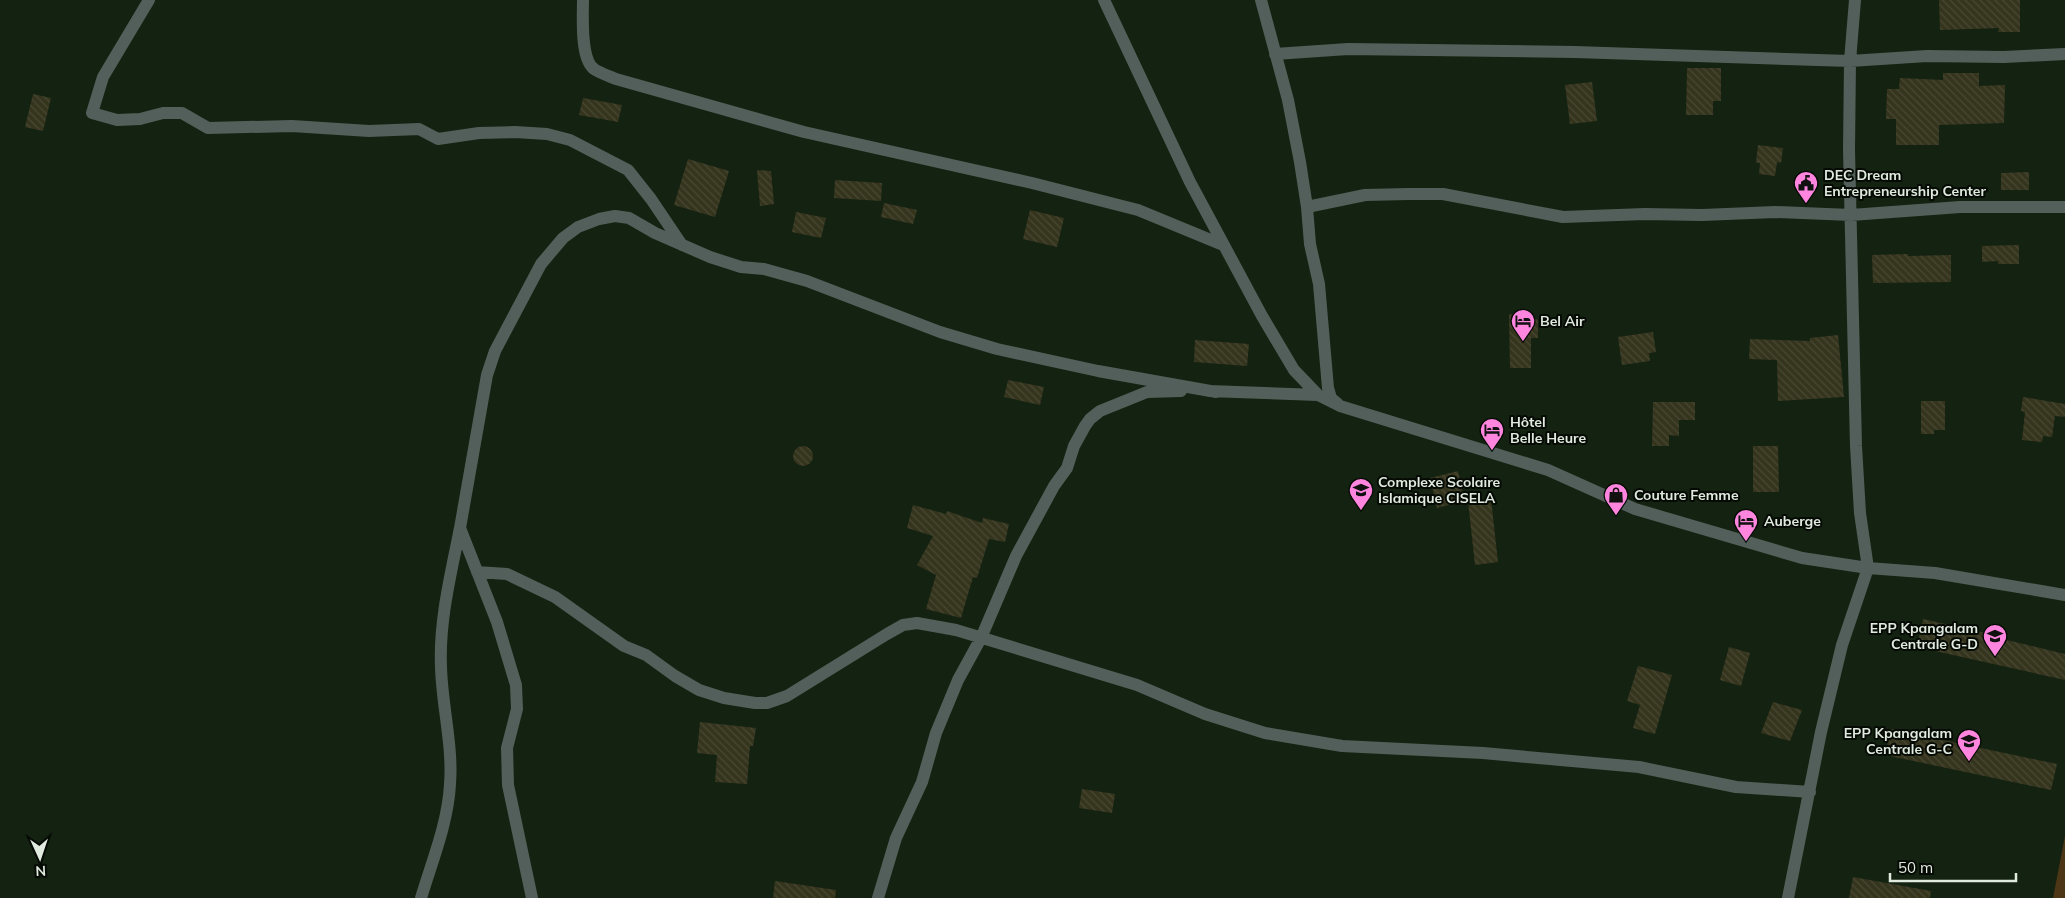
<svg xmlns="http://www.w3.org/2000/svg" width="2065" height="898" viewBox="0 0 2065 898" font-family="Mulish,sans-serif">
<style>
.park{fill:#4c3616}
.building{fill:url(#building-back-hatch)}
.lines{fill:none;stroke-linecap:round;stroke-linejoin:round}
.minor{stroke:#535f5a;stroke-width:12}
.labels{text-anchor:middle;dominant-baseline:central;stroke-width:4;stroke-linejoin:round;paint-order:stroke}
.poi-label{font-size:14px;font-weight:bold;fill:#e0eade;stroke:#050a04;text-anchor:start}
</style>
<defs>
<pattern id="building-back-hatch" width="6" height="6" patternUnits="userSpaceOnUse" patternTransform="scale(1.25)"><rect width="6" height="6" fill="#35341d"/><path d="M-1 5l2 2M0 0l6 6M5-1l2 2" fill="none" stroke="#484833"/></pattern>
</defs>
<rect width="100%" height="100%" fill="#142211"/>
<path class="park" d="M2065,836V898H2053Z"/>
<path class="building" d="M1939,0H2020V32H1998L1999,28L1940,30Z
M1687,68H1721V101H1713V115H1686Z
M1943,73H1979V86L2005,85L2004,123L1939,125V145H1896V119H1886L1887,89H1899L1900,78L1943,80Z
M1592,82L1597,121L1570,124L1565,85Z
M33,94L51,98L43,131L25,127Z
M583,98L622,105L618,122L579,115Z
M1758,145L1783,148L1781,163L1777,162L1775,176L1759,174L1760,163H1756Z
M688,159L729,171L715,217L674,205Z
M757,170L771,171L774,204L760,206Z
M2029,172V190H2001V173Z
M835,180L882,183L881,201L834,198Z
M884,203L917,210L913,224L881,217Z
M1030,210L1064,218L1057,247L1023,239Z
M796,212L826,218L821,238L792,232Z
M2019,245V264H1998V261L1982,262V246Z
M1908,254V256L1951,255V282L1873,283L1872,255Z
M1509,314H1525L1538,320V338H1531V368H1510Z
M1653,332L1656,352L1649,353L1650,361L1622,365L1618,337Z
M1838,335L1844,397L1778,401L1777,360L1749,359L1750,339L1810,341V338Z
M1195,340L1249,344L1247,366L1194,362Z
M1008,380L1044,387L1040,405L1004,397Z
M2023,397L2065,404V417L2055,416L2052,437L2043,436L2042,442L2022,440L2025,412L2021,411Z
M1921,401H1945V430H1934V434H1921Z
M1653,402H1695V420H1679V436L1669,435V446H1652Z
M793 456a10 10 0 1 1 20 0a10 10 0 1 1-20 0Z
M1753,446H1778L1779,492H1753Z
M1458,471L1465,501L1437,508L1430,478Z
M1491,499L1498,562L1475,565L1468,501Z
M913,505L946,514L947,511L982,523L983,518L1009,524L1005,542L989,539L977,578L973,577L961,618L926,609L936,575L917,565L933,536L907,528Z
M1923,619L1990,634V636L2065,654V680L1917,647Z
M1729,647L1750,653L1741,686L1720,680Z
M1638,666L1672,675L1655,734L1633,728L1640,705L1627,701Z
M1773,702L1802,710L1790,741L1761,733Z
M700,722L756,728L753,746H750L747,784L715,782L717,755L697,753Z
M1891,729L2057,764L2051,790L1885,755Z
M1082,789L1115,794L1112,813L1079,808Z
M1853,877L1931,891L1930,898H1849Z
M775,881L836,890L835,898H773Z"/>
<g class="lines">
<path class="minor" d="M149,0L103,77L92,113L117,120L140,119L163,113H182L208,128L292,126L369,131L419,129L438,139L479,133L515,132L547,134L570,140L628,170L651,199L682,245
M583,0C583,16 580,59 594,69C600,73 609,76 616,79L804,132L1032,183L1138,210L1223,245
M1104,0L1190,182L1262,316L1294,370L1318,395L1340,406L1548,470L1635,509L1802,558L1868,568L1935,573L2065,595
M1261,0L1288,100L1300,162L1307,207L1310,244L1319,284L1328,388L1331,398L1338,404
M1275,54L1348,49L1575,52L1850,61L1927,56L2004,57L2065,54
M1307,207L1365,195L1408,194H1443L1563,217L1645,214L1702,215L1775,212L1851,215L1960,207H2065
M1209,391L1318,395
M477,572L507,574L555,597L624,646L646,655L675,676L699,690L724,698L755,703H767L787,696L887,634L903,625L917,623L956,630L1137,685L1205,714L1265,733L1342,746L1483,753L1639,767L1736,787L1810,792
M421,898C432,861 448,823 450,784C453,745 442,706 441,667C439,620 451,574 460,528
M532,898L508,785L507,748L517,709L516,685L497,622L460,528L487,375L495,351L541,264L563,238L578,227L599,219L615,216L629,218L655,233L710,257L741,267L764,269L807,281L940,332L997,349L1098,371L1216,392
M878,898L896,838L922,782L936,733L958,680L981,638L1016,556L1054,486L1067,468L1074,446L1085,426L1090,419L1100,411L1147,392L1181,391
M1788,898L1821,732L1842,645L1868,568L1860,513L1856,446L1849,150L1850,61L1855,0"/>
</g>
<defs>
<g id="civic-pin" transform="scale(1.25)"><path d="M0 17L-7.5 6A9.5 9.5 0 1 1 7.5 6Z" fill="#ff85de" stroke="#050a04"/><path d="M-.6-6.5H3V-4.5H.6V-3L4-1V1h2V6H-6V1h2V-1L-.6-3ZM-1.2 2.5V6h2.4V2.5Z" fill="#111"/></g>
<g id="hotel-pin" transform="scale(1.25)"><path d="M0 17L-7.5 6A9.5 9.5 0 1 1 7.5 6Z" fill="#ff85de" stroke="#050a04"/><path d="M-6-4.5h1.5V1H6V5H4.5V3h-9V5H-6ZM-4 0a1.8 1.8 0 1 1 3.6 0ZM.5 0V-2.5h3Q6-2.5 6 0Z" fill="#111"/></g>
<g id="school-pin" transform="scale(1.25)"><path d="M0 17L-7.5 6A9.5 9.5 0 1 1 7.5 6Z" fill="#ff85de" stroke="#050a04"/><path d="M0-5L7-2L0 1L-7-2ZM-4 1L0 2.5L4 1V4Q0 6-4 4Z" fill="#111"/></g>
<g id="shop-pin" transform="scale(1.25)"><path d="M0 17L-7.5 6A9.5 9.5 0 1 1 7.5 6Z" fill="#ff85de" stroke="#050a04"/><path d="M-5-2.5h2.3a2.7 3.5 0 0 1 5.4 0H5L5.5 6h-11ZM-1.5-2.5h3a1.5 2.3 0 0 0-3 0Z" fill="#111"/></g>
</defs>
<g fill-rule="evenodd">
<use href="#civic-pin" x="1806" y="183"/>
<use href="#hotel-pin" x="1523" y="321"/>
<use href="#hotel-pin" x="1492" y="430"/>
<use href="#school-pin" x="1361" y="490"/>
<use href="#shop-pin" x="1616" y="495"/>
<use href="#hotel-pin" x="1746" y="521"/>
<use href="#school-pin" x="1995" y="636"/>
<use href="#school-pin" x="1969" y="741"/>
</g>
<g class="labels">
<g class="poi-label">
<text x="1824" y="175">DEC Dream<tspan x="1824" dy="16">Entrepreneurship Center</tspan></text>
<text x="1540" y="321">Bel Air</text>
<text x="1510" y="422">Hôtel<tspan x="1510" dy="16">Belle Heure</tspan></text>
<text x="1378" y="482">Complexe Scolaire<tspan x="1378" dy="16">Islamique CISELA</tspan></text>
<text x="1634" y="495">Couture Femme</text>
<text x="1764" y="521">Auberge</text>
<text x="1978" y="628" text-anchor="end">EPP Kpangalam<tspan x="1978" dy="16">Centrale G-D</tspan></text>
<text x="1952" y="733" text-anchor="end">EPP Kpangalam<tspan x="1952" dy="16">Centrale G-C</tspan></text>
</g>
</g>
<g transform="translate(40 858) rotate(177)" stroke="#050a04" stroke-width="4" paint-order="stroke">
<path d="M0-4L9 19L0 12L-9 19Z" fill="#e0eade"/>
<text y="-8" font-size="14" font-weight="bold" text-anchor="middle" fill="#e0eade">N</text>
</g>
<path d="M1890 873v8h126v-8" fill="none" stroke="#e0eade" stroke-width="2.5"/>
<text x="1898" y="873" font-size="15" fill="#e0eade" stroke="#050a04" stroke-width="4" paint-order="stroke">50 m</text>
</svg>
